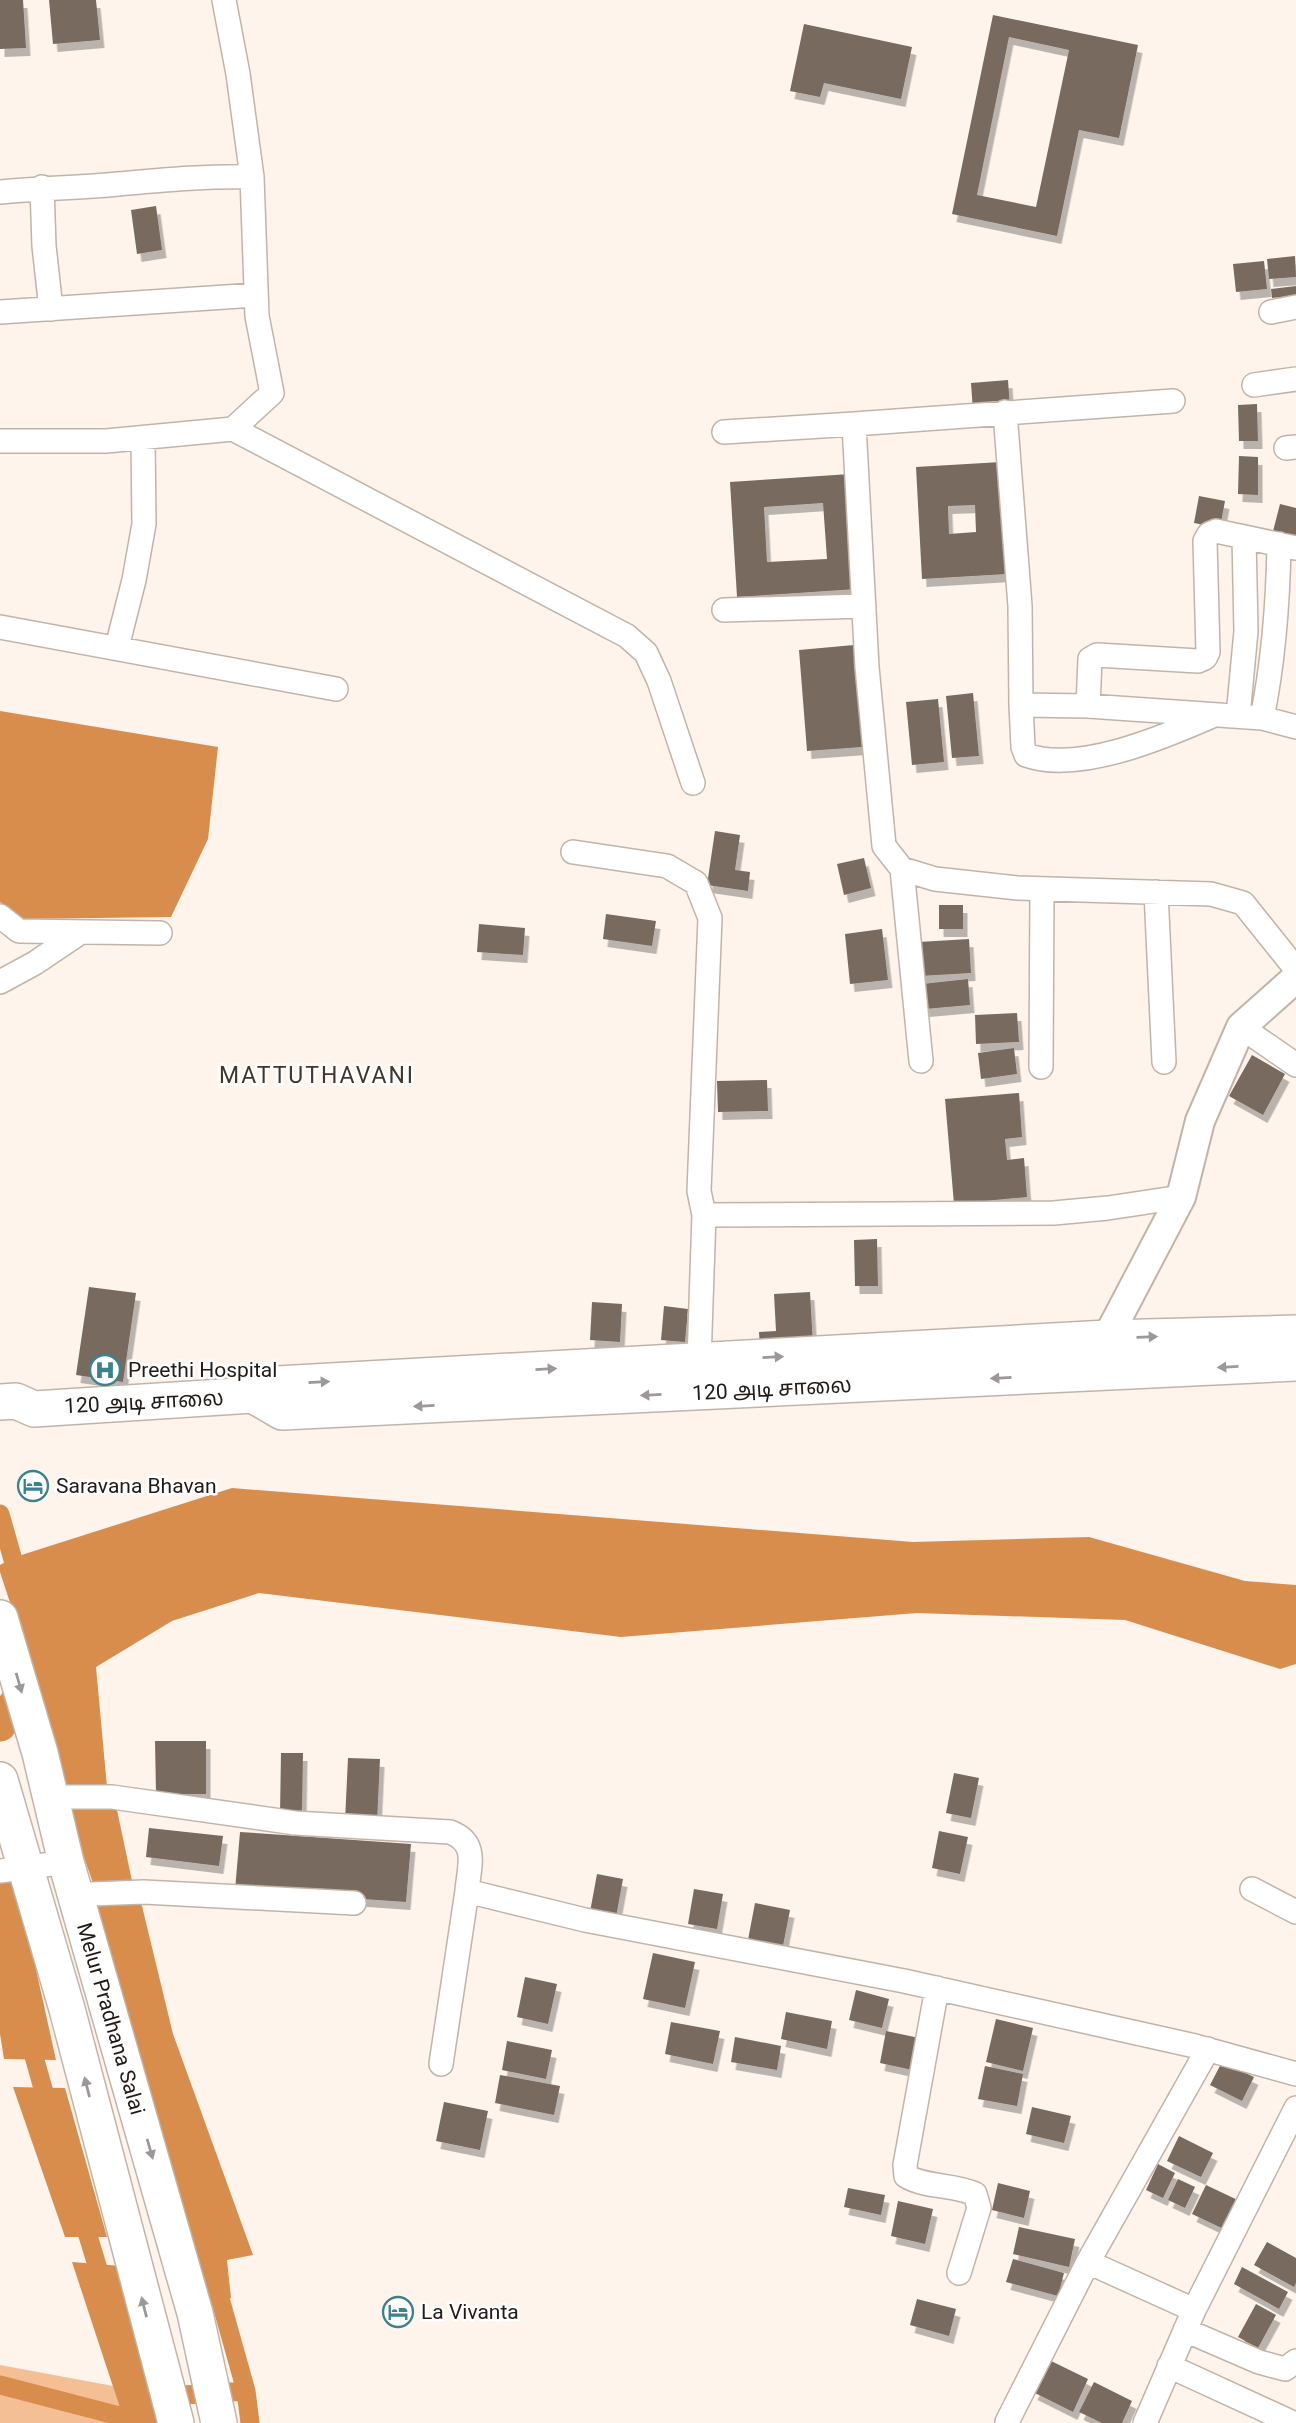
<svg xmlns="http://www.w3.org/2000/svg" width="1296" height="2423" viewBox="0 0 1296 2423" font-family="Roboto,'Noto Sans Tamil',sans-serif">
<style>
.green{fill:#f4bf95}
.water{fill:#d98d4c}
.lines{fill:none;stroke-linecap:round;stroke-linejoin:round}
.canal{stroke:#d98d4c;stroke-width:19}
.river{stroke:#d98d4c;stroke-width:33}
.building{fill:#786a5f;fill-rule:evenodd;filter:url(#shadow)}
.minor-casing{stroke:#c3b3a7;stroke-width:26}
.tertiary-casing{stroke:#c3b3a7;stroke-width:32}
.primary-casing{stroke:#c3b3a7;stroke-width:38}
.minor{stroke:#fff;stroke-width:23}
.tertiary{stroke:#fff;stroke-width:28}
.primary{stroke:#fff;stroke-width:35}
.oneway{fill:#9b9897}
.labels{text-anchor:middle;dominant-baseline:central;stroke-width:5;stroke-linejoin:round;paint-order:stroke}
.poi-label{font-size:21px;fill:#211b17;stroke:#fff;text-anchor:start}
.street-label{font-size:21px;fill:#211b17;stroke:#fff}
.neighbourhood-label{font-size:23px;letter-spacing:2px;fill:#42362c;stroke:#fff}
</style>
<defs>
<filter id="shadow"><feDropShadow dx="4.5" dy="8" stdDeviation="0" flood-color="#0004"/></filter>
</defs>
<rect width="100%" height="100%" fill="#fef4ec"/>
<path class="green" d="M0,2365L113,2386L125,2423H0Z"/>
<path class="water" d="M0,711L218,747L208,839L171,917L21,919L0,902Z
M232,1488L913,1542L1089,1537L1245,1581L1296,1585V1664L1280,1669L1125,1620L917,1613L621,1637L259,1593L172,1621L96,1667L107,1787L64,1790L34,1676L0,1572V1565L12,1558Z
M67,1809L117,1810L132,1881L93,1883Z
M16,1879L56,2060L4,2059L0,2034V1883Z
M141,1902L173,2034L253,2255L227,2260L231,2298L208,2301L95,1904Z
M13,2087L65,2088L107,2237H65Z
M72,2262L121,2266L164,2423H125Z"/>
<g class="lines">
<path class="canal" d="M0,1514L19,1581
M28,2035L49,2110
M81,2213L104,2288
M214,2277L246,2391
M0,2385L123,2417L137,2398L246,2391L250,2423"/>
<path class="river" d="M0,1725L35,1675"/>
</g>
<path class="building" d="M0,0H23L26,48L0,49Z
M49,0H96L100,40L53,44Z
M993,15L1138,45L1119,138L1079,130L1057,236L952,214ZM1009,37L1069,50L1036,207L977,195Z
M804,24L912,47L901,99L824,83L820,97L790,91Z
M156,206L162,250L137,254L131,210Z
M1295,256L1296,277L1269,279L1267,259Z
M1264,261L1267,289L1236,292L1233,264Z
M1296,286V295L1272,298L1271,289Z
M1008,380L1010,408L973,411L971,383Z
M1257,404L1258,441H1239L1238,405Z
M1239,456L1258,457V495L1238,494Z
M1001,462L1007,574L922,579L916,467ZM975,505L976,532L949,534L948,506Z
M850,474L857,589L737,597L730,482ZM823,503L827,559L767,562L764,507Z
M1199,496L1225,501L1220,528L1194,523Z
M1280,504L1296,508V545L1271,539Z
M854,645L862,747L807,751L799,650Z
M973,693L979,756L952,758L946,696Z
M938,699L944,762L912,765L906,702Z
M715,831L740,835L735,870L750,872L748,891L707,885Z
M864,858L871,888L844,895L837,864Z
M939,905H963V929H939Z
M606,914L656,921L652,946L603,939Z
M479,924L525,928L523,955L477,952Z
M882,929L888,980L850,984L845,934Z
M969,939L971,973L920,976L919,942Z
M968,979L970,1005L925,1009L922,984Z
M1017,1013L1019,1042L976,1044L975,1015Z
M1014,1048L1017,1074L981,1079L978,1053Z
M1252,1055L1285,1074L1263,1115L1229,1096Z
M767,1080L768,1111L718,1112L717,1081Z
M1019,1093L1022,1137L1005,1139L1007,1160L1024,1158L1027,1197L954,1204L945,1099Z
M877,1239L878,1286H855L854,1240Z
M89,1287L136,1293L123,1382L76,1375Z
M810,1292L813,1345L760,1348L759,1332L776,1331L774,1294Z
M592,1302L622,1304L620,1342L590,1340Z
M664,1306L688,1309L685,1342L661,1340Z
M155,1741H206V1794H156Z
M281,1753H303L302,1814H280Z
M348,1758L380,1759L377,1822L345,1821Z
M954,1773L979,1778L971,1818L946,1813Z
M149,1828L223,1836L219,1866L146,1857Z
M939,1831L968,1837L960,1874L932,1868Z
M240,1832L411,1844L406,1902L235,1890Z
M597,1874L623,1879L616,1917L590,1912Z
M694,1889L723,1894L717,1929L688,1924Z
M755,1903L790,1910L782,1951L747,1945Z
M653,1953L695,1962L685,2008L643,1999Z
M525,1977L557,1984L548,2024L517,2017Z
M856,1990L889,1999L882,2028L849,2020Z
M786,2012L832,2021L827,2049L781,2039Z
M996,2019L1033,2028L1023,2071L986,2062Z
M671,2022L720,2031L713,2064L665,2054Z
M886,2031L924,2039L917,2071L880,2063Z
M735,2037L781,2046L777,2070L731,2062Z
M507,2041L552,2050L546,2079L502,2070Z
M1222,2062L1254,2077L1242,2101L1210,2085Z
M985,2066L1023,2074L1017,2106L978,2099Z
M500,2075L560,2086L554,2115L495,2103Z
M444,2102L488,2111L480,2150L436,2141Z
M1032,2107L1071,2116L1064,2143L1026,2134Z
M1179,2136L1213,2153L1201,2177L1167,2161Z
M1158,2164L1175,2173L1163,2198L1146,2190Z
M1178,2179L1195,2187L1185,2208L1168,2200Z
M998,2183L1030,2191L1024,2218L992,2210Z
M1206,2185L1244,2203L1230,2232L1192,2214Z
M848,2188L885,2195L881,2215L844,2207Z
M898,2201L933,2209L925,2244L891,2236Z
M1019,2227L1075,2239L1069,2267L1013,2254Z
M1267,2242L1296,2258V2283L1294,2287L1254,2265Z
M1013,2259L1064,2273L1058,2296L1006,2282Z
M1242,2267L1288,2292L1279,2309L1234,2284Z
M917,2299L956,2309L949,2336L910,2325Z
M1256,2304L1276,2315L1258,2348L1238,2337Z
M1049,2360L1088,2379L1073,2412L1033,2392Z
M1094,2382L1132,2401L1122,2423H1102L1079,2412Z"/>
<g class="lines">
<g class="minor-casing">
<path id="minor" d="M42,187L44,246L51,309
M0,192C39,188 79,188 118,184C164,180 205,176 252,177
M0,312L256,295
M1271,312L1296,307
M1254,385L1296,379
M1005,412L1020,606L1021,705L1088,706L1262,718L1296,727
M854,424L1173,401
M233,429L627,636L646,653L659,681L693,783
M724,432L854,424L867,667L884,846L902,869L935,879L1018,888L1211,894L1243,903L1296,969
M0,441H106L233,429L272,393L257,316L252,177L238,74L224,0
M1286,448L1296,447
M724,610L864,606
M0,627L336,689
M117,647L134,580L144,524L143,438
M1021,705L1023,747L1026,755C1078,774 1164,737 1212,716
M1088,706L1090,659L1097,655L1198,661L1205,658L1208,652L1205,541L1209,534L1216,531L1296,548
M1238,716L1246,631L1244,537
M1262,718C1274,659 1278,604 1279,544
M573,852L667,866L696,883L710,918L699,1191L704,1215L1054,1213L1108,1208L1181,1197
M902,869L921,1061
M1156,892L1164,1062
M0,916L19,931L160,933
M0,982L35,963L81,932
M1241,1027L1296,1065
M1041,1067L1042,889
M699,1361L704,1215
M51,1797H112L295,1823L450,1832C479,1843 469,1866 467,1891L585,1920L904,1981L1195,2046L1296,2074
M0,1871L66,1862
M1252,1889L1296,1912
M76,1898L91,1894L144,1892L354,1903
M937,1988L905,2165L906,2176C926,2188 954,2184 975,2194L979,2208L959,2273
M441,2064L467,1891
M1088,2262L1194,2310
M1185,2330L1259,2362L1285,2369L1296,2361
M1169,2366L1293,2423
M1007,2422L1088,2262L1208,2049
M1145,2423L1194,2310L1296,2108"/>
</g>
<g class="tertiary-casing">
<path id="tertiary" d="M1102,1355L1107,1338L1181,1197L1200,1121L1241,1027L1296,978"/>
</g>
<g class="primary-casing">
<g id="primary">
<path d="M253,1395L282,1412L1296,1363"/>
<path d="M0,1402L16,1401L34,1409L253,1395L277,1384L1107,1338L1296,1333"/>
<path id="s1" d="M0,1618L40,1753L66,1862L195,2313L219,2423"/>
<path d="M0,1780L67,2009L176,2423"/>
</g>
</g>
<use href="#minor" class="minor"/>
<use href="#tertiary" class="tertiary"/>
<use href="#primary" class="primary"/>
</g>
<defs><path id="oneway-solid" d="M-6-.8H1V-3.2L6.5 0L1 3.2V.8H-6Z" transform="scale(1.75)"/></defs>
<g class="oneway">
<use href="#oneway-solid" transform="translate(1147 1337) rotate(-2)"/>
<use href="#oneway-solid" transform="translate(773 1357) rotate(-3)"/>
<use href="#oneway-solid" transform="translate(1228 1367) rotate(177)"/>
<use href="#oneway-solid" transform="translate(546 1369) rotate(-3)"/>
<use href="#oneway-solid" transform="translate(1001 1378) rotate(177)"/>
<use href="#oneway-solid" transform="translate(319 1382) rotate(-3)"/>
<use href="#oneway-solid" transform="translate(651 1395) rotate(177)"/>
<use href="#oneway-solid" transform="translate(424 1406) rotate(177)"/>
<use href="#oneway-solid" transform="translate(19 1683) rotate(74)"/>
<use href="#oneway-solid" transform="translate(87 2087) rotate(-104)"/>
<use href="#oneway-solid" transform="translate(150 2149) rotate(74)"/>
<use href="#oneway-solid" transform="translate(144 2307) rotate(-104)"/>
</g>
<defs>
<g id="hospital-ring" transform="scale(1.575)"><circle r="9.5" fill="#fff" stroke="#3c828d" stroke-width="1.5"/><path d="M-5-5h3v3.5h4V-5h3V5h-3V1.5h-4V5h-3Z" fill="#3c828d"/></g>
<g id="hotel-ring" transform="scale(1.575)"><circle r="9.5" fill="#fff" stroke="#3c828d" stroke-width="1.5"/><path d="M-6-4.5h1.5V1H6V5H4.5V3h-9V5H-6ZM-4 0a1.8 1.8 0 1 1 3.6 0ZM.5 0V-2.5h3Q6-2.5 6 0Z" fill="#3c828d"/></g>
</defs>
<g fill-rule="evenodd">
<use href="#hospital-ring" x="105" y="1370"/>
<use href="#hotel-ring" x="33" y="1486"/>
<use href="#hotel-ring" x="398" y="2312"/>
</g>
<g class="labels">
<g class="poi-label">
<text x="128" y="1370">Preethi Hospital</text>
<text x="56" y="1486">Saravana Bhavan</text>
<text x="421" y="2312">La Vivanta</text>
</g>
<g class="street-label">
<text transform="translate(772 1389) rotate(-3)">120 அடி சாலை</text>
<text transform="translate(144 1402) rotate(-3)">120 அடி சாலை</text>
<text stroke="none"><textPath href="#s1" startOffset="416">Melur Pradhana Salai</textPath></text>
</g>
<g class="neighbourhood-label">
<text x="317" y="1075">MATTUTHAVANI</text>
</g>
</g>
</svg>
